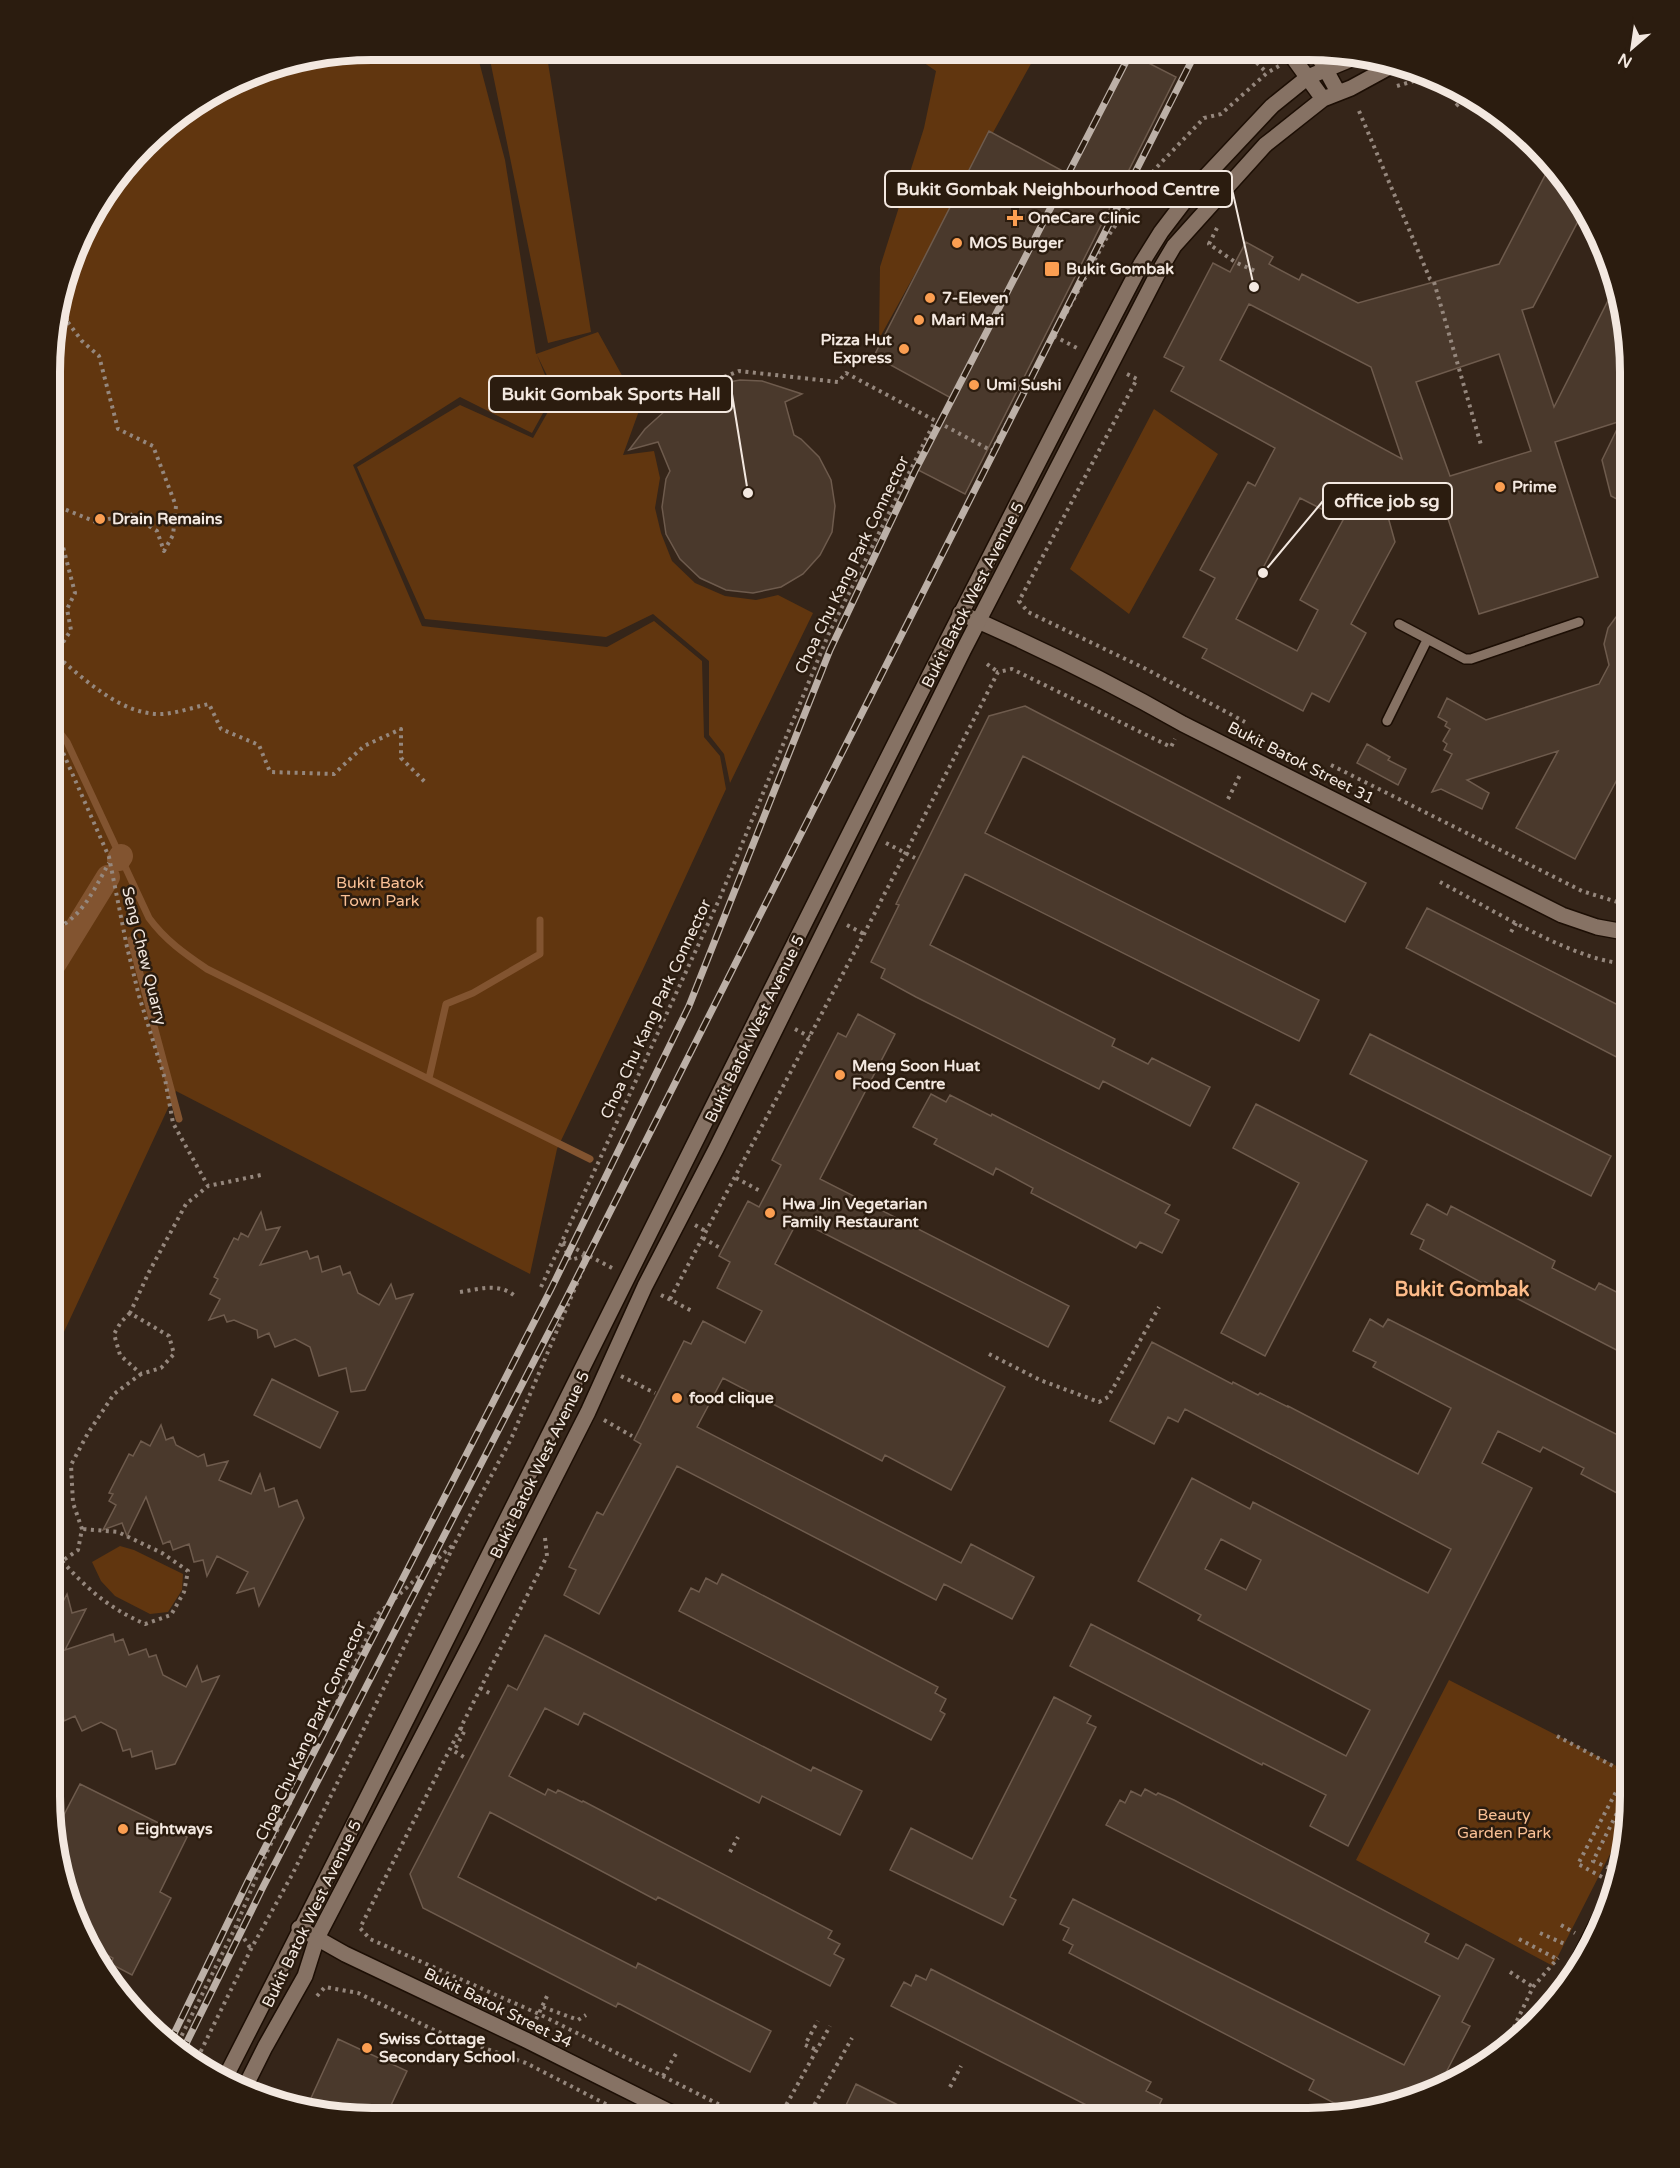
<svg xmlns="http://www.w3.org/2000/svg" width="1680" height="2168" viewBox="0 0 1680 2168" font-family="'Varela Round',sans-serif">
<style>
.green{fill:#61360f}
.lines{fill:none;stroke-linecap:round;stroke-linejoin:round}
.stream{stroke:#825430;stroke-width:7}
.canal{stroke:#825430;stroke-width:24}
.building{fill:#4a392c;stroke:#6e5b4d;stroke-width:1.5;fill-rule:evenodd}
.lane-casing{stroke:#1c0e04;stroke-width:12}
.street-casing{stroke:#1c0e04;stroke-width:18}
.secondary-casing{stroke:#1c0e04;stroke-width:18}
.path{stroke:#95877d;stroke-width:4;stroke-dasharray:3 4.5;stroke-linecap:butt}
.lane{stroke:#867264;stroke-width:9}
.street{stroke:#867264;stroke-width:15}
.secondary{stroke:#867264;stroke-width:15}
.rail-casing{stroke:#bcb0a7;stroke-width:7}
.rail{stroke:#2b1c0f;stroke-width:4.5;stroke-dasharray:14;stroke-linecap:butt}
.poi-dot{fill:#fb9e51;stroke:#2b1c0f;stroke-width:2}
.labels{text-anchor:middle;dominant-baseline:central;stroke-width:5;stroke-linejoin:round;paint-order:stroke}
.poi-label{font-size:16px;font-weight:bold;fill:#f3e8e0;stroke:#2b1c0f;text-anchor:start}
.street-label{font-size:16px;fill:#f3e8e0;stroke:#2b1c0f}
.park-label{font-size:16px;fill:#fac095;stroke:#2b1c0f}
.quarter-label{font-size:20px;font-weight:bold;fill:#fdbb89;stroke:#2b1c0f}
.rim{fill:none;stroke:#f3e8e0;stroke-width:8}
.leader{fill:none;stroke:#f3e8e0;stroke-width:2}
.callout-dot{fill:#f3e8e0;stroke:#2b1c0f;stroke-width:2}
.callout{fill:#2b1c0f;stroke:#f3e8e0;stroke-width:2}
.callout-label{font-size:18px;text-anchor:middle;font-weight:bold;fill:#f3e8e0}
</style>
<rect width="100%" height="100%" fill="#352519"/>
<path class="green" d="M372,50H476L505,160L536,354L598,332L640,408L623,455L654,451L660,478L655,508L661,533L672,561L695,583L725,596L756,600L778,595L813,613L730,783L724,754L709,735V661L653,614L606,637L425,619L357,467L460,405L533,438L557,396L537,355L553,395L532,433L460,397L353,465L422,626L607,647L654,621L702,661L704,737L720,756L726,789L644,967L557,1149L530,1274L176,1091L50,1362L52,330L93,211L160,129L268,67Z
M488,50H546L591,332L548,343Z
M589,50H710L697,55L610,60Z
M911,51H1038L879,339L880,267L924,128L936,71L911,54Z
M1154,409L1218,454L1129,614L1070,569Z
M120,1546L134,1550L183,1574L182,1590L168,1612L150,1614L115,1596L101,1581L92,1562Z
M1449,1680L1630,1773V1815L1553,1966L1356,1860Z"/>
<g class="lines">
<path class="stream" d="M52,722L67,742L149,918C165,940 185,954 207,969L590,1159
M131,940L179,1119
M429,1078L446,1004L473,993L540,954V920"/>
<path class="canal" d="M119,859L121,856
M55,963L108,877"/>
</g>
<path class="building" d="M1129,53L1176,77L965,494L918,470L953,399L874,356L989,131L1068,174Z
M1552,162L1585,208L1533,307L1522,310L1554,407L1617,283L1630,372V506L1611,496L1602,460L1621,421L1555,442L1598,577L1479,614L1438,488L1385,506L1395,542L1351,624L1366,633L1329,702L1312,693L1303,711L1202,658L1207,649L1183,637L1215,578L1200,570L1248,482L1255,486L1275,448L1171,391L1184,367L1164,357L1213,263L1230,272L1246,242L1273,257L1269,264L1299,280L1302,274L1358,303L1499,264ZM1249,304L1371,367L1402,459L1220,360ZM1499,354L1531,451L1450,476L1416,382ZM1300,498L1343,520L1300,600L1318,610L1297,651L1236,619Z
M740,380L762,381L802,394L785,402L794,435L801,439L819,457L831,480L835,506L832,532L820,555L803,574L781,587L753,593L726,590L700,578L680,559L666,534L662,507L666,479L670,471L658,442L629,450L645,429L666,410L691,396L718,384Z
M1630,607V755L1575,859L1516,828L1558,751L1467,780L1489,793L1482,809L1441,789L1432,792L1452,754L1444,750L1447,744L1443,741L1450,729L1445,726L1447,722L1438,717L1447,698L1486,720L1599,684L1609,665L1604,644L1608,628L1616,617Z
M1025,706L1366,883L1345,922L1023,756L985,833L1319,1000L1299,1041L965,874L930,945L1115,1039L1112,1046L1148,1064L1152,1058L1210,1087L1190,1126L1103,1081L1099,1089L916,997L881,978L885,969L871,962L899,905L896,904L989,716Z
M1367,744L1390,757L1388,760L1406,769L1398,785L1357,763Z
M1427,908L1630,1011V1064L1406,948Z
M858,1014L895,1034L820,1179L1069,1306L1048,1347L798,1220L775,1264L1005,1387L951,1490L885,1455L882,1461L723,1378L697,1427L961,1563L971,1544L1034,1577L1012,1619L944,1584L936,1600L677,1466L599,1614L564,1595L576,1570L569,1567L597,1512L603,1515L641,1444L634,1440L684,1341L691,1344L703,1321L745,1343L762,1311L717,1288L730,1262L719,1256L748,1201L759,1207L781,1165L772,1160L838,1033L846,1037Z
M1370,1034L1611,1156L1591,1196L1350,1074Z
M931,1094L946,1102L950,1095L991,1116L992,1114L1170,1205L1165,1213L1179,1220L1162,1253L1140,1242L1136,1248L1031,1193L1033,1188L996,1168L993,1175L934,1144L937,1139L913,1127Z
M1256,1104L1367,1161L1265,1356L1221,1333L1299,1183L1233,1148Z
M1427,1204L1447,1215L1451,1206L1555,1261L1552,1268L1595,1290L1599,1283L1630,1299V1357L1485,1282L1484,1284L1420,1249L1424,1240L1411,1234Z
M261,1212L266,1230L280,1227L260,1265L307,1251L310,1259L318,1256L322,1272L340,1266L343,1275L350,1272L358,1293L379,1305L391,1284L396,1299L413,1294L365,1390L351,1392L346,1368L319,1376L310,1347L295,1339L275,1347L269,1333L258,1338L257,1330L234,1320L227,1322L224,1315L209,1320L220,1299L210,1294L218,1279L214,1277L234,1238L238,1240L241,1233L248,1237Z
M1370,1319L1383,1327L1388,1319L1626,1439L1621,1448L1630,1452V1500L1581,1474L1584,1468L1543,1447L1540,1452L1498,1431L1482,1463L1532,1488L1348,1846L1310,1826L1326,1795L1263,1763L1262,1765L1070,1666L1091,1624L1346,1756L1370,1710L1198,1620L1201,1615L1138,1581L1192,1478L1250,1509L1253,1502L1428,1593L1451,1549L1185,1409L1178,1422L1168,1417L1154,1444L1110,1421L1152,1342L1232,1384L1233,1382L1258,1395L1260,1393L1288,1407V1406L1418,1474L1451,1408L1373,1367L1376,1362L1353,1351ZM1221,1539L1261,1560L1246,1590L1205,1569Z
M272,1379L338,1412L320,1448L254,1415Z
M161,1425L166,1440L173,1437L176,1445L198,1457L204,1454L207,1466L228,1461L219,1480L251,1494L260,1474L265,1491L274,1488L279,1507L297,1500L304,1518L259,1606L254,1588L237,1593L248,1572L217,1556L207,1576L203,1560L194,1562L189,1544L173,1550L170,1541L163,1544L146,1497L127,1536L122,1523L103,1530L116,1505L109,1501L113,1494L109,1493L129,1454L133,1456L141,1441L150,1446Z
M722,1574L938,1687L935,1693L946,1699L940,1711L945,1714L931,1740L679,1611L691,1588L699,1592L706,1578L717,1584Z
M67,1594L72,1613L86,1609L65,1650L113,1634L115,1642L123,1639L129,1655L146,1649L149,1657L156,1655L163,1675L186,1687L197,1666L202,1682L219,1676L175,1764L156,1769L152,1751L132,1757L130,1749L123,1751L116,1730L101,1722L82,1731L75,1716L64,1721L63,1715L50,1720L60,1695L50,1690V1627Z
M545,1635L811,1771L813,1767L862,1791L840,1835L762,1796L759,1803L584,1713L578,1725L545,1708L509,1776L545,1795L548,1789L556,1793L558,1790L582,1802L583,1801L832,1931L828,1938L840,1944L834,1954L844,1959L830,1986L658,1897L656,1900L490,1812L458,1877L636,1968L638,1963L771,2031L750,2072L618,2003L616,2007L423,1908L410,1874L508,1685L517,1690Z
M1054,1697L1091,1716L1087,1723L1096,1727L1010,1897L1016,1900L1003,1925L890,1870L911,1828L972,1859Z
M80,1784L187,1837L160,1892L171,1898L132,1975L111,1964L113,1958L88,1945L61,1880L54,1834Z
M1145,1789L1156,1795L1158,1793L1174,1800L1429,1934L1425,1942L1458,1959L1466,1944L1494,1959L1462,2022L1470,2026L1438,2088L1392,2107L1355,2114L1309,2090L1314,2080L1069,1953L1073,1945L1063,1940L1069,1928L1060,1924L1073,1899L1404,2065L1440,1996L1106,1825L1120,1800L1125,1803L1131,1791L1141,1796Z
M931,1969L1151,2082L1146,2091L1162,2099L1153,2118H1112L891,2006L904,1982L911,1986L916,1975L926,1980Z
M338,2039L407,2071L385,2118H351L306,2109Z
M856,2084L924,2118H840Z"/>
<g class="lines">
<g class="lane-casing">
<path id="lane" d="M1399,624L1465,659H1471L1579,622
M1387,721L1427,640"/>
</g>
<g class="street-casing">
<path id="street" d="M960,613C1036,646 1111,683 1183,724L1562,915L1597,927L1630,933
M299,1928L345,1954L526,2040L682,2118
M1567,1984L1616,1886"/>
</g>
<g class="secondary-casing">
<path id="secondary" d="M1289,52L1323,99
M1316,52L1338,92
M224,2080C533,1476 827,865 1141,264L1161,232L1193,190L1272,106L1308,77L1361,55
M244,2089L265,2047L305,1976L317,1938L474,1637L588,1412L645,1286L716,1149L963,651L1158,273L1174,246L1265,145L1323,99L1351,88L1395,64"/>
</g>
<path class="path" d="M1246,52L1267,73
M1397,86L1434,75
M1456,106L1469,94
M1359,111L1430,279L1434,282L1481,445
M1217,228L1209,244L1235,262L1255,271
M67,321V285
M1054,336L1077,348
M1127,374L1137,379L1019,601L1028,612L1146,669L1245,722
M1012,384L1025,392
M695,394L694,389L739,371L838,382L846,373L992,451L1106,239L1155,169L1204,118L1221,114L1267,73L1279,66
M52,504L96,522L130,514L157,531L164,551L173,535L176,506L153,446L118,429L99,356L82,341L67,321H55
M52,542L62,543L75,593L67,609L71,630L55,655
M52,652C82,677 121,716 163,714C178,713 194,707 209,704L221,729L259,745L270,772L334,774L364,746L401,729V758L426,783
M987,664L998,672
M52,734L57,739L109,857L127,947L139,996L165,1079L173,1123L208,1186
M1331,765L1582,891L1630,906
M1228,799L1241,773
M886,843L915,858
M1440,882C1484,905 1584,967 1630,963
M847,925L864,934
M51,930C81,921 94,889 109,863
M1511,932L1516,923
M1623,988L1625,964
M795,1029L810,1037
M736,1178L762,1192
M695,1225L707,1232
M703,1238L720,1248
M563,1242L612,1268
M541,1287L719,900L829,633L935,421
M460,1292C480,1289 499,1282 516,1297
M661,1295L692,1311
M670,1299L864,934L998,672L1012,669L1171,747L1175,739
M130,1313L121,1322L114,1334L120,1355L141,1374L161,1368L174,1354L169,1336L130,1313L149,1272L186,1204L208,1186L261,1175
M989,1354L1040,1380L1099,1402L1108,1397L1159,1307
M621,1376L655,1393
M604,1420L632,1436
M545,1538L547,1556L360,1928L370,1939L539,2014L746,2118
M50,1561H62L78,1550L82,1529L73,1503L71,1465L88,1433L114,1394L141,1374
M62,1561C88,1590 109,1608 145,1624L171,1615L184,1592L188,1571L162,1553L118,1532L82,1529
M480,1688L493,1695
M460,1728L465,1730L454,1751L467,1759
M1557,1736L1630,1775
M730,1852L738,1837
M1609,1868L1593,1861L1630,1787
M1610,1869L1626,1838
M1602,1877L1578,1864L1626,1773
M1561,1925L1575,1933
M236,1926L251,1949
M1540,1933L1567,1945
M1519,1939L1557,1959
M1510,1972L1533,1987
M317,1996L325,1987L358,1993L436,2031L526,2063L633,2118
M543,2007L578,2020L586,2015
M533,2026L548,1994
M807,2041L818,2021
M805,2045L817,2050
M1504,2048L1533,1987L1558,1958
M175,2049L236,1926L268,1850L378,1614L455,1543L511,1439L589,1255L570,1260L562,1242
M1480,2061L1485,2063
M194,2065L251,1949L293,1873L454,1545
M663,2076L677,2052
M950,2087L961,2066
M779,2118L830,2026
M807,2118L852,2038"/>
<use href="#lane" class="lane"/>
<use href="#street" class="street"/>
<use href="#secondary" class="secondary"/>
<g class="rail-casing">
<path id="rail" d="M169,2044L248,1881L551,1289L689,1006L830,650L915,471L1131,52
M181,2054L263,1887L567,1297L1196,52"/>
</g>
<use href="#rail" class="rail"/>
</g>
<g class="poi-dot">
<path d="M1012 209h6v6h6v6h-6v6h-6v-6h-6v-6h6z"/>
<circle cx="957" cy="243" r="6"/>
<rect x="1044" y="261" width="16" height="16" rx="3"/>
<circle cx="930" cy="298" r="6"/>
<circle cx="919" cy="320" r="6"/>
<circle cx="904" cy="349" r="6"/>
<circle cx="974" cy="385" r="6"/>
<circle cx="1500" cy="487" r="6"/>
<circle cx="100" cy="519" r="6"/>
<circle cx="840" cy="1075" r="6"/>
<circle cx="770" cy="1213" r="6"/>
<circle cx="677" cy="1398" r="6"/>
<circle cx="123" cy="1829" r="6"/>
<circle cx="367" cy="2048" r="6"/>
</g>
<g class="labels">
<g class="poi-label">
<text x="1028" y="218">OneCare Clinic</text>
<text x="969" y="243">MOS Burger</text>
<text x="1066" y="269">Bukit Gombak</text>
<text x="942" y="298">7-Eleven</text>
<text x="931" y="320">Mari Mari</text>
<text x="892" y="340" text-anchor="end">Pizza Hut<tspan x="892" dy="18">Express</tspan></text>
<text x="986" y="385">Umi Sushi</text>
<text x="1512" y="487">Prime</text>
<text x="112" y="519">Drain Remains</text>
<text x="852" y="1066">Meng Soon Huat<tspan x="852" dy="18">Food Centre</tspan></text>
<text x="782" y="1204">Hwa Jin Vegetarian<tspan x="782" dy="18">Family Restaurant</tspan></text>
<text x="689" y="1398">food clique</text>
<text x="135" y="1829">Eightways</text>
<text x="379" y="2039">Swiss Cottage<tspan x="379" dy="18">Secondary School</tspan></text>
</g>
<g class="street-label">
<text transform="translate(852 565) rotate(-64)">Choa Chu Kang Park Connector</text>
<text transform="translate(973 595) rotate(-63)">Bukit Batok West Avenue 5</text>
<text transform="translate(1301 763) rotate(27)">Bukit Batok Street 31</text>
<text transform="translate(144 956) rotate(76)">Seng Chew Quarry</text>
<text transform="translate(656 1009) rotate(-65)">Choa Chu Kang Park Connector</text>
<text transform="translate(755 1029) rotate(-64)">Bukit Batok West Avenue 5</text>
<text transform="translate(540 1465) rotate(-64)">Bukit Batok West Avenue 5</text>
<text transform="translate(311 1731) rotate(-65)">Choa Chu Kang Park Connector</text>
<text transform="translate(312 1914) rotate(-64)">Bukit Batok West Avenue 5</text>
<text transform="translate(498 2008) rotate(26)">Bukit Batok Street 34</text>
</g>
<g class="park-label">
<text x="380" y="883">Bukit Batok<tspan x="380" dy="18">Town Park</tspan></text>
<text x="1504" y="1815">Beauty<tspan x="1504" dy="18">Garden Park</tspan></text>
</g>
<g class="quarter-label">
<text x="1462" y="1290">Bukit Gombak</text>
</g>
</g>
<path d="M0 0H1680V2168H0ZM372 60H1308A312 312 0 0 1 1620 372V1796A312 312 0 0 1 1308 2108H372A312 312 0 0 1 60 1796V372A312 312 0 0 1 372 60Z" fill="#2b1c0f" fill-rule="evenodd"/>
<path class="rim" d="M372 60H1308A312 312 0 0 1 1620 372V1796A312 312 0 0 1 1308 2108H372A312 312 0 0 1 60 1796V372A312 312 0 0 1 372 60Z"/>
<path class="leader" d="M1254 287L1232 189M748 493L732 394M1263 573L1323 501"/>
<g class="callout-dot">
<circle cx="1254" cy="287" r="6"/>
<circle cx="748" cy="493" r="6"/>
<circle cx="1263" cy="573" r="6"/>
</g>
<g class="callout">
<rect x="885" y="171" width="347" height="36" rx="6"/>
<rect x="489" y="376" width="243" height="36" rx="6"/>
<rect x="1323" y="483" width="129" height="36" rx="6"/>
</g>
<g class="callout-label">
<text x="1058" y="195">Bukit Gombak Neighbourhood Centre</text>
<text x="611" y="400">Bukit Gombak Sports Hall</text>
<text x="1387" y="507">office job sg</text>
</g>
<g transform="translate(1632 48) rotate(209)" stroke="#2b1c0f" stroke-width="4.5" paint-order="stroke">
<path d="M0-4.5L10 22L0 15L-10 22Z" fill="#f3e8e0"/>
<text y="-9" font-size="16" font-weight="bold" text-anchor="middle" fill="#f3e8e0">N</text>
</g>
</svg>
